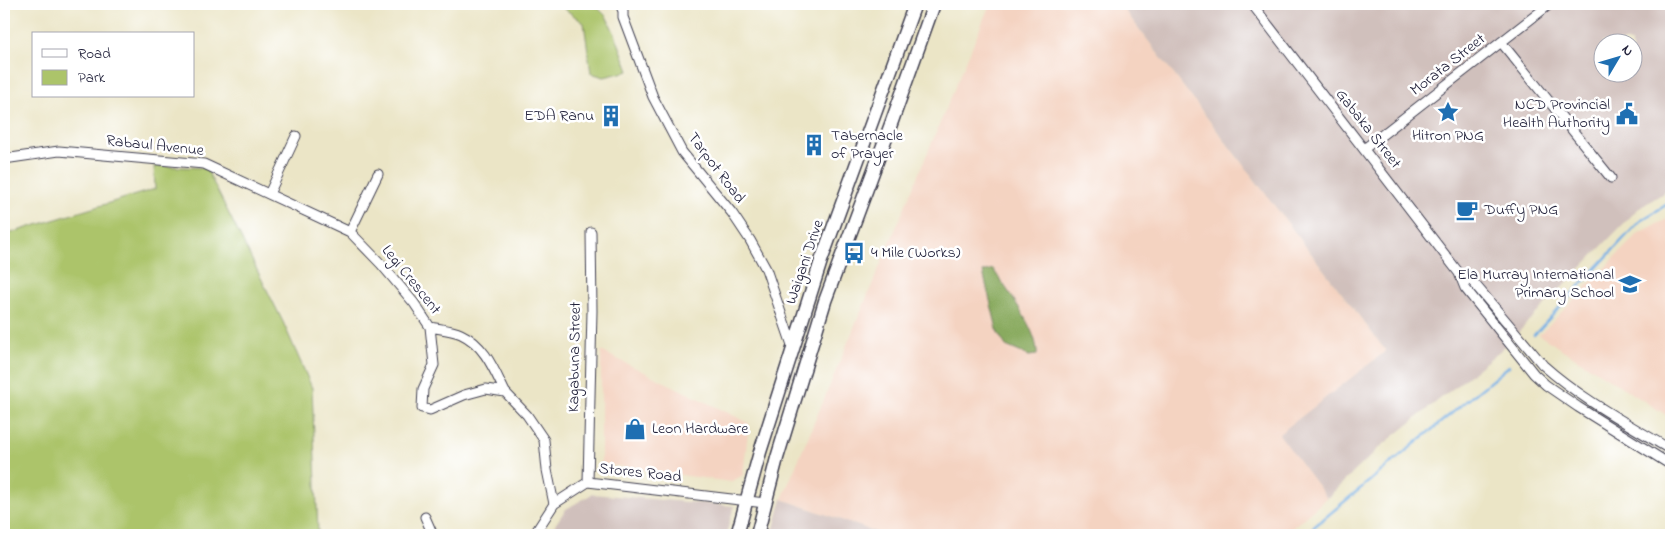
<svg xmlns="http://www.w3.org/2000/svg" width="1675" height="539" viewBox="0 0 1675 539" font-family="'Indie Flower',sans-serif">
<style>
.built{fill:#f4d3c1}
.industrial{fill:#d0c0bc;fill-rule:evenodd}
.green{fill:#acc46a;stroke:#677352}
.forest{fill:#89aa5e;stroke:#56664c}
.lines{fill:none;stroke-linecap:round;stroke-linejoin:round}
.stream{stroke:#74afe5;stroke-width:2.5}
.minor-casing{stroke:#403f50;stroke-width:11}
.highway-casing{stroke:#403f50;stroke-width:15}
.minor{stroke:#fff;stroke-width:9}
.highway{stroke:#fff;stroke-width:12}
.labels{text-anchor:middle;dominant-baseline:central;stroke-width:5;stroke-linejoin:round;paint-order:stroke}
.street-label{font-size:16px;fill:#22223b;stroke:#fff}
.poi-label{font-size:16px;fill:#22223b;stroke:#fff;text-anchor:start}
</style>
<rect width="100%" height="100%" fill="#fff"/>
<filter id="ink" filterUnits="userSpaceOnUse"><feTurbulence type="fractalNoise" baseFrequency=".02" numOctaves="2"/><feDisplacementMap in="SourceGraphic" scale="10" xChannelSelector="R" yChannelSelector="G"/><feConvolveMatrix kernelMatrix="1 2 1 2 8 2 1 2 1" color-interpolation-filters="sRGB"/></filter>
<filter id="wash" filterUnits="userSpaceOnUse"><feTurbulence type="fractalNoise" baseFrequency=".0096" numOctaves="4" result="noise"/><feDisplacementMap in="SourceGraphic" scale="20" xChannelSelector="R" yChannelSelector="G"/><feGaussianBlur stdDeviation="1.12" result="paint"/><feColorMatrix in="noise" values="0 0 0 0 0 0 0 0 0 0 0 0 0 0 0 0 0 1.4 0 .05"/><feComposite in="paint" operator="in"/></filter>
<g filter="url(#wash)">
<rect width="100%" height="100%" fill="#ebe5c6"/>
<path class="built" d="M990,4H1120L1386,351L1280,434L1327,498L1284,535H884L782,499Z
M1671,217V418L1539,335L1639,233Z
M601,351L749,423L743,475L731,482L601,464Z"/>
<path class="industrial" d="M1120,4H1671V188L1638,209L1502,349L1379,448L1327,498L1279,434L1386,351ZM1602,42H1632V72H1602Z
M592,494L734,506L726,535H548L566,509Z
M782,499L884,535H772Z"/>
<path class="green" d="M558,4H594L606,16L615,34L629,71L604,77L591,73L584,23Z
M154,166L206,168L283,322L312,388L318,532L283,535H4V235L155,189Z"/>
<path class="forest" d="M993,269C1006,289 1039,331 1037,355L1029,356L1006,346L998,333L983,272Z"/>
<g class="lines">
<path class="stream" d="M1534,335L1640,221L1671,202
M1304,535L1509,366"/>
</g>
</g>
<g filter="url(#ink)">
<g class="lines">
<g class="minor-casing">
<path id="minor" d="M620,4L623,11V17L653,97L682,152L732,213L750,240L766,269L793,348
M1252,4L1459,273L1465,288L1534,374L1546,385L1578,407L1671,465
M1501,42L1611,178
M1364,149L1550,4
M4,159L59,151L204,164L350,232L381,264L414,303L430,327L434,365L423,389L422,408L430,410L464,395L486,389L505,392L527,415L544,440L547,470L554,504
M269,194L296,136
M350,232L378,174
M1460,273L1473,282L1543,365C1581,399 1628,424 1671,450
M430,327C440,329 452,330 461,334C485,345 494,370 505,392
M588,482L592,311L591,232
M425,517L433,535
M534,535L554,504L588,482L765,503"/>
</g>
<g class="highway-casing">
<path id="highway" d="M737,535L760,452L821,261L915,4
M757,535L777,458L825,301L891,124L934,4"/>
</g>
<use href="#minor" class="minor"/>
<use href="#highway" class="highway"/>
</g>
</g>
<defs>
<g id="sight-bare" transform="scale(1.725)"><path d="M0-6L1.8-2.2L6-1.7L2.9 1.2L3.7 5.4L0 3.3L-3.7 5.4L-2.9 1.2L-6-1.7L-1.8-2.2Z" fill="#1f6fb2" stroke="#fff" stroke-width="2.5" paint-order="stroke"/></g>
<g id="civic-bare" transform="scale(1.725)"><path d="M-.6-6.5H3V-4.5H.6V-3L4-1V1h2V6H-6V1h2V-1L-.6-3ZM-1.2 2.5V6h2.4V2.5Z" fill="#1f6fb2" stroke="#fff" stroke-width="2.5" paint-order="stroke"/></g>
<g id="building-bare" transform="scale(1.725)"><path d="M-4-6H4V6H1V3H-1V6H-4ZM-2.5-4.3h1.7v1.8h-1.7ZM.8-4.3h1.7v1.8H.8ZM-2.5-1h1.7V.8h-1.7ZM.8-1h1.7V.8H.8Z" fill="#1f6fb2" stroke="#fff" stroke-width="2.5" paint-order="stroke"/></g>
<g id="cafe-bare" transform="scale(1.725)"><path d="M-5.5-4.5H6V0H3Q3 3.5 0 3.5H-2.5Q-5.5 3.5-5.5 0ZM3-3.2v2h1.7v-2ZM-6 4.5H4V6H-6Z" fill="#1f6fb2" stroke="#fff" stroke-width="2.5" paint-order="stroke"/></g>
<g id="bus-bare" transform="scale(1.725)"><path d="M-5-6H5V4H4V6H2V4H-2V6H-4V4H-5ZM-3.5-4V0h7V-4ZM-3.5 1.2v1.5H-2V1.2ZM2 1.2v1.5H3.5V1.2Z" fill="#1f6fb2" stroke="#fff" stroke-width="2.5" paint-order="stroke"/></g>
<g id="school-bare" transform="scale(1.725)"><path d="M0-5L7-2L0 1L-7-2ZM-4 1L0 2.5L4 1V4Q0 6-4 4Z" fill="#1f6fb2" stroke="#fff" stroke-width="2.5" paint-order="stroke"/></g>
<g id="shop-bare" transform="scale(1.725)"><path d="M-5-2.5h2.3a2.7 3.5 0 0 1 5.4 0H5L5.5 6h-11ZM-1.5-2.5h3a1.5 2.3 0 0 0-3 0Z" fill="#1f6fb2" stroke="#fff" stroke-width="2.5" paint-order="stroke"/></g>
</defs>
<g fill-rule="evenodd">
<use href="#sight-bare" x="1448" y="112"/>
<use href="#civic-bare" x="1627" y="114"/>
<use href="#building-bare" x="611" y="116"/>
<use href="#building-bare" x="814" y="145"/>
<use href="#cafe-bare" x="1467" y="210"/>
<use href="#bus-bare" x="854" y="253"/>
<use href="#school-bare" x="1630" y="284"/>
<use href="#shop-bare" x="635" y="429"/>
</g>
<g class="labels">
<g class="street-label">
<text transform="translate(1448 65) rotate(-38)">Morata Street</text>
<text transform="translate(1368 129) rotate(52)">Gabaka Street</text>
<text transform="translate(155 146) rotate(6)">Rabaul Avenue</text>
<text transform="translate(716 168) rotate(53)">Tarpot Road</text>
<text transform="translate(805 262) rotate(-71)">Waigani Drive</text>
<text transform="translate(411 280) rotate(51)">Legi Crescent</text>
<text transform="translate(575 357) rotate(-89)">Kagabuna Street</text>
<text transform="translate(640 473) rotate(6)">Stores Road</text>
</g>
<g class="poi-label">
<text x="1610" y="105" text-anchor="end">NCD Provincial<tspan x="1610" dy="18">Health Authority</tspan></text>
<text x="594" y="116" text-anchor="end">EDA Ranu</text>
<text x="831" y="136">Tabernacle<tspan x="831" dy="18">of Prayer</tspan></text>
<text x="1448" y="136" text-anchor="middle">Hitron PNG</text>
<text x="1484" y="210">Duffy PNG</text>
<text x="871" y="253">4 Mile (Works)</text>
<text x="1614" y="275" text-anchor="end">Ela Murray International<tspan x="1614" dy="18">Primary School</tspan></text>
<text x="652" y="429">Leon Hardware</text>
</g>
</g>
<rect width="1675" height="539" fill="none" stroke="#fff" stroke-width="20"/>
<rect x="32" y="32" width="162" height="65" fill="#ffffff" stroke="#a7a7b1"/>
<rect x="42" y="49" width="25" height="8" fill="#ffffff" stroke="#a7a7b1"/>
<text x="78" y="58" font-size="15" fill="#22223b">Road</text>
<rect x="42" y="70" width="25" height="15" fill="#acc46a" stroke="#a7a7b1"/>
<text x="78" y="82" font-size="15" fill="#22223b">Park</text>
<g transform="translate(1618 58) rotate(52)"><circle r="24" fill="#ffffff" stroke="#a7a7b1"/>
<path d="M0-4L9 19L0 12L-9 19Z" fill="#1f6fb2"/>
<text y="-8" font-size="14" font-weight="bold" text-anchor="middle" fill="#22223b">N</text>
</g>
</svg>
